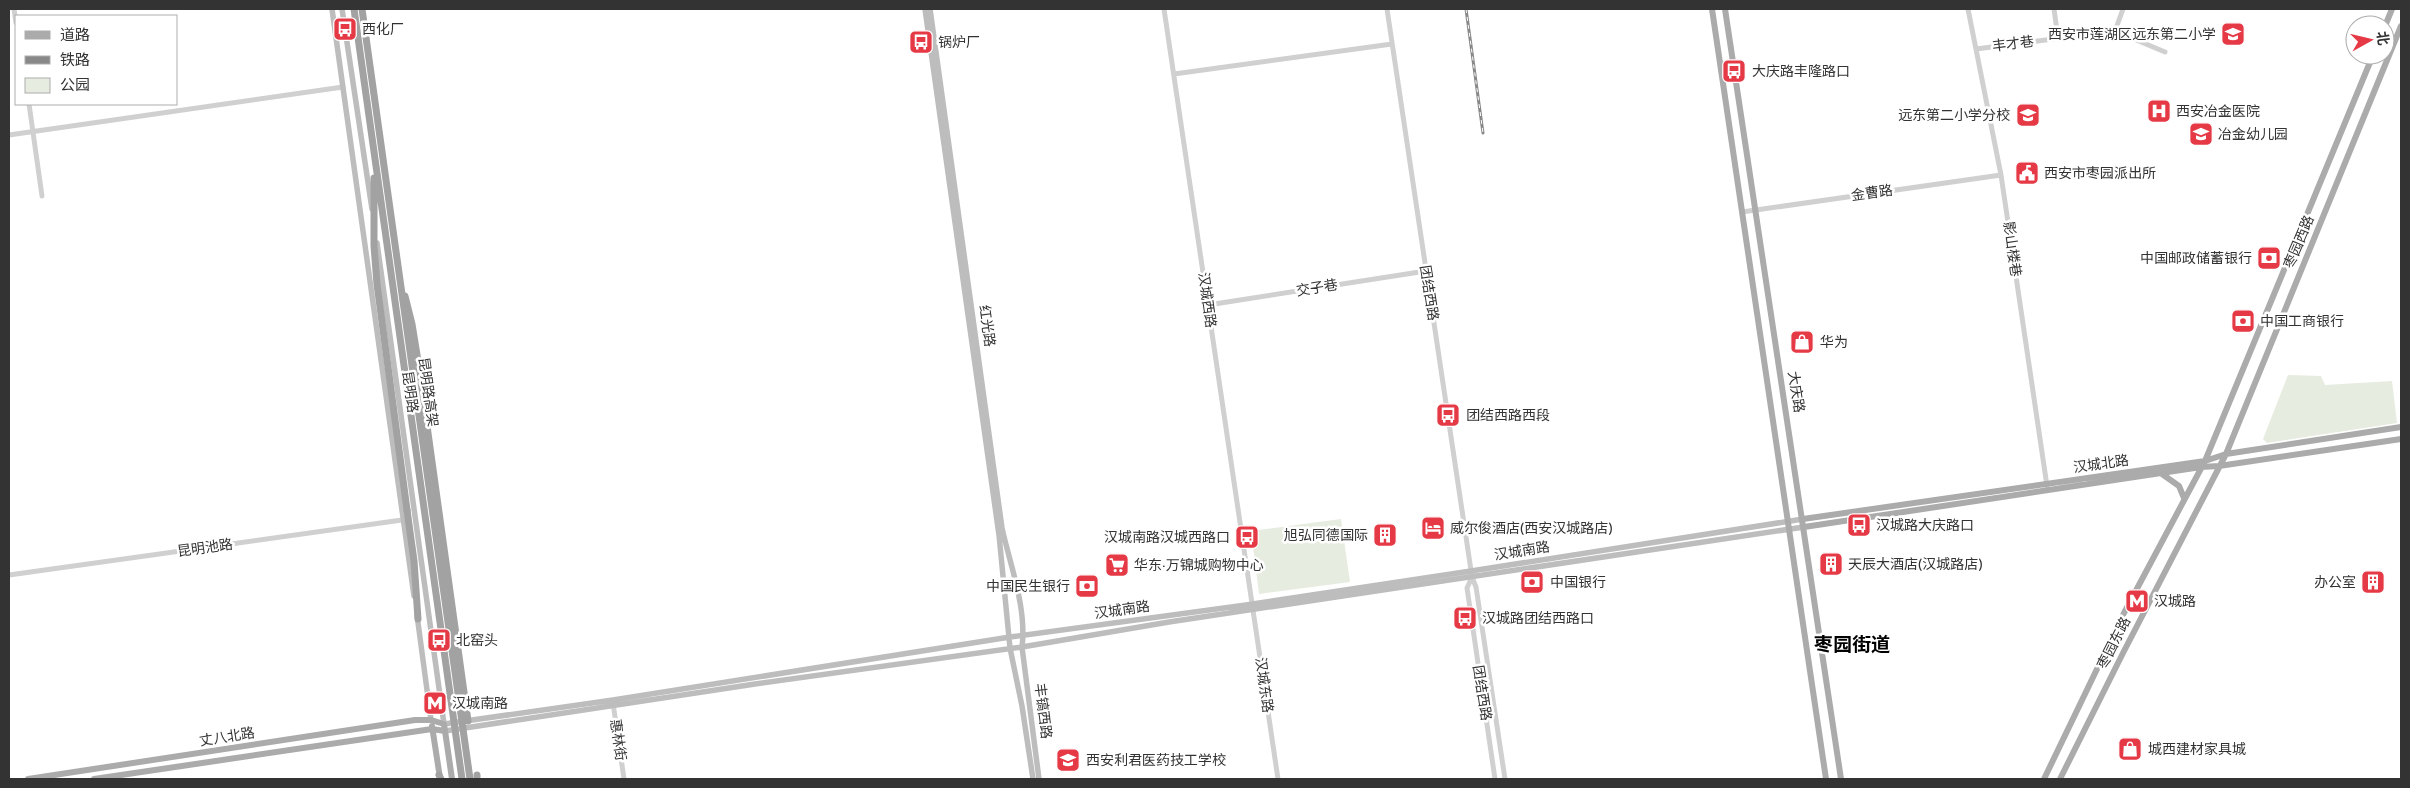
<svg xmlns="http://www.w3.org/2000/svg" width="2410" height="788" viewBox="0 0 2410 788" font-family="'Varela Round','Noto Sans SC',sans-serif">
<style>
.green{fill:#e6ecdf}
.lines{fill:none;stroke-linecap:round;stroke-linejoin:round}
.tertiary{stroke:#d0d0d0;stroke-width:5}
.secondary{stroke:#bdbdbd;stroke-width:5.5}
.primary{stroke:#ababab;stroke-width:6}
.trunk{stroke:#a2a2a2;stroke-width:7}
.rail-casing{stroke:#888;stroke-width:3}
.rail{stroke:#fff;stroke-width:1;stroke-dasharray:4;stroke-linecap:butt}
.trunk-bridge{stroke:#a2a2a2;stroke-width:7}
.labels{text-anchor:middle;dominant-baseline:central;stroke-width:5;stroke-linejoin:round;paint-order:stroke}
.poi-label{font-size:14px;fill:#333;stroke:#fff;text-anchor:start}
.street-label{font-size:14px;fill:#333;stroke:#fff}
.district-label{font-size:19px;font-weight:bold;fill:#000;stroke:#fff}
</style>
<rect width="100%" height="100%" fill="#fff"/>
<path class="green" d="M2288,375L2321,376L2325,385L2392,381L2397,423L2267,443L2263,439Z
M1341,519L1350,582L1259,594L1251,531Z"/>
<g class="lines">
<path class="tertiary" d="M14,9L16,23
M1164,9L1278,779
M1387,9L1472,577L1476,587L1505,779
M1968,9L2001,175L2047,486
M2054,9L2058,38
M2115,31L2123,9
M1976,49L2115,31L2165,52
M1174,74L1392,44
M29,104L42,196
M9,135L343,87
M1742,212L2001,175
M1208,305L1426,271
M9,575L402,520
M1472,577L1467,588L1495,779
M613,703L624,779"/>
<path class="secondary" d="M332,9L414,596
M342,9L372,209
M925,9L999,535L1010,648L1022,706L1033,779
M930,9L1002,528C1010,565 1027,608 1022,647L1039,779
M377,243L444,724L613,700L1010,637L1246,605L1471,571L1803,519
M417,615L431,720
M445,731L755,684L1022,647L1169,622L1804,527"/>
<path class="primary" d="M1712,9L1826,779
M1725,9L1841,779
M2385,26L2392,9
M2162,474L2179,486L2184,498
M1803,519L2205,461L2226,454L2401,427
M1804,527L2201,467L2219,466L2401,439
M432,726L440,778
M28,779L415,720H431L444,724L452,779
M94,779L432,729L445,731
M2044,779L2124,613L2205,461L2373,55
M2060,779L2123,653L2226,454L2401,26"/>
<path class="trunk" d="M405,296L412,324L418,361L468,721
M407,510L414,561L418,619
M439,775L441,779
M477,775V779"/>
<g class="rail-casing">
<path id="rail" d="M1466,9L1483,133"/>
</g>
<use href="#rail" class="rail"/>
<path class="trunk-bridge" d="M354,9L462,779
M362,9L470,779
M374,178V246L377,284L407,510"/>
</g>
<defs>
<g id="bus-square" transform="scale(1.25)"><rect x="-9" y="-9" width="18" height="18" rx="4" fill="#e63946" stroke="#fff"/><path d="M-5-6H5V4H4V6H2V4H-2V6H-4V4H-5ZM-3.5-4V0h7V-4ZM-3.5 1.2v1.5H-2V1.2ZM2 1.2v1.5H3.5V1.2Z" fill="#fff"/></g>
<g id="school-square" transform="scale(1.25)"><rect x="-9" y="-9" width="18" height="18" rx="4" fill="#e63946" stroke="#fff"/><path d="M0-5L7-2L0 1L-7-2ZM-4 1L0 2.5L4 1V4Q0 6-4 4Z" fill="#fff"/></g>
<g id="hospital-square" transform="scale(1.25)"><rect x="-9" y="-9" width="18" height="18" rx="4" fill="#e63946" stroke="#fff"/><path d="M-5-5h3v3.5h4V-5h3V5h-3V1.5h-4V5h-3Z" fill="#fff"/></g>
<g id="civic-square" transform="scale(1.25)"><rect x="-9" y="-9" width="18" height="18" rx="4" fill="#e63946" stroke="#fff"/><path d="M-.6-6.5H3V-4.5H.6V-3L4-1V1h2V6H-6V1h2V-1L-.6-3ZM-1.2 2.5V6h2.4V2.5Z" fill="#fff"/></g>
<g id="bank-square" transform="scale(1.25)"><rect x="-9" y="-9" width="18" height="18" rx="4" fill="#e63946" stroke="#fff"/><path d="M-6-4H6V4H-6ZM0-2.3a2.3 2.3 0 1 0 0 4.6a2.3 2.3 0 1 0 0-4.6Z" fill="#fff"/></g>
<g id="shop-square" transform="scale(1.25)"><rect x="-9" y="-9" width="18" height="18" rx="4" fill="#e63946" stroke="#fff"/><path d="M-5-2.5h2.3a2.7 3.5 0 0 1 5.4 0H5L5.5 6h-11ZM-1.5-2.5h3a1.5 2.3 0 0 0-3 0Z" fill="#fff"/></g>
<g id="hotel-square" transform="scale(1.25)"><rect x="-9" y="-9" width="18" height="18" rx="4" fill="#e63946" stroke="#fff"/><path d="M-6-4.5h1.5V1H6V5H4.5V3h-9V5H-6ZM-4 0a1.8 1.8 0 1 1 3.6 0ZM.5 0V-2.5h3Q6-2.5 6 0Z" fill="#fff"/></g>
<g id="building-square" transform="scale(1.25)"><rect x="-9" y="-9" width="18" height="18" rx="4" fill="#e63946" stroke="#fff"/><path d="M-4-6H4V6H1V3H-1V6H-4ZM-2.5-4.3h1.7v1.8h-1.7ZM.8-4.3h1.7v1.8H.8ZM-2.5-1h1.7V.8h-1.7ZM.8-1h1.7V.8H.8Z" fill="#fff"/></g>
<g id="supermarket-square" transform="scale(1.25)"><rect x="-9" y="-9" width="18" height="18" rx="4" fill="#e63946" stroke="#fff"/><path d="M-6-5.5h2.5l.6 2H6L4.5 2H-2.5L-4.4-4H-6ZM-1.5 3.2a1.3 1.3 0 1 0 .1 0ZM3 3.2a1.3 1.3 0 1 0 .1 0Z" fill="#fff"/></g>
<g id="metro-square" transform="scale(1.25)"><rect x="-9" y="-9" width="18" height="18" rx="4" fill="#e63946" stroke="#fff"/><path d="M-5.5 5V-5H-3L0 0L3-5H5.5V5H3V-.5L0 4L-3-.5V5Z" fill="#fff"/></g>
</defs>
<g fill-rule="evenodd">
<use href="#bus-square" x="345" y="29"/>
<use href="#school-square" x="2233" y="34"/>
<use href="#bus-square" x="921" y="42"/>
<use href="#bus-square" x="1734" y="71"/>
<use href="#hospital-square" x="2159" y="111"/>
<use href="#school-square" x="2028" y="115"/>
<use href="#school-square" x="2201" y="134"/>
<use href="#civic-square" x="2027" y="173"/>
<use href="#bank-square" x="2269" y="258"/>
<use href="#bank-square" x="2243" y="321"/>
<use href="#shop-square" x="1802" y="342"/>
<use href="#bus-square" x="1448" y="415"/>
<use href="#bus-square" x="1859" y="525"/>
<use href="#hotel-square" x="1433" y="528"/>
<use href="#building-square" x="1385" y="535"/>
<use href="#bus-square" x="1247" y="537"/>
<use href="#building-square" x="1831" y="564"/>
<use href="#supermarket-square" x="1117" y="565"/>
<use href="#bank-square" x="1532" y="582"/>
<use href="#building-square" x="2373" y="582"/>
<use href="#bank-square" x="1087" y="586"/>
<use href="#metro-square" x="2137" y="601"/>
<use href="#bus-square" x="1465" y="618"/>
<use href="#bus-square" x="439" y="640"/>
<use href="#metro-square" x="435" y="703"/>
<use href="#shop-square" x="2130" y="749"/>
<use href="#school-square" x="1068" y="760"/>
</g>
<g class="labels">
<g class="poi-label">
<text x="362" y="29">西化厂</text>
<text x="2216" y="34" text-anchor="end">西安市莲湖区远东第二小学</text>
<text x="938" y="42">锅炉厂</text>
<text x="1752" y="71">大庆路丰隆路口</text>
<text x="2176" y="111">西安冶金医院</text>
<text x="2010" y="115" text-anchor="end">远东第二小学分校</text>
<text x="2218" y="134">冶金幼儿园</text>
<text x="2044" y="173">西安市枣园派出所</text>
<text x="2252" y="258" text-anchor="end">中国邮政储蓄银行</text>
<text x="2260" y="321">中国工商银行</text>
<text x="1820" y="342">华为</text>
<text x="1466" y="415">团结西路西段</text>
<text x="1876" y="525">汉城路大庆路口</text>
<text x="1450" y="528">威尔俊酒店(西安汉城路店)</text>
<text x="1368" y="535" text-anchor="end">旭弘同德国际</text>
<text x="1230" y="537" text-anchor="end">汉城南路汉城西路口</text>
<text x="1848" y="564">天辰大酒店(汉城路店)</text>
<text x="1134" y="565">华东·万锦城购物中心</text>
<text x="1550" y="582">中国银行</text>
<text x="2356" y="582" text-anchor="end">办公室</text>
<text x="1070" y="586" text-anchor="end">中国民生银行</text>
<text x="2154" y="601">汉城路</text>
<text x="1482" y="618">汉城路团结西路口</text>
<text x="456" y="640">北窑头</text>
<text x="452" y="703">汉城南路</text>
<text x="2148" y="749">城西建材家具城</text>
<text x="1086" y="760">西安利君医药技工学校</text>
</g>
<g class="street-label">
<text transform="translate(2013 44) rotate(-7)">丰才巷</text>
<text transform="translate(1872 193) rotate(-8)">金曹路</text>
<text transform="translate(2299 242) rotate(-67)">枣园西路</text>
<text transform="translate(2012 249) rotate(82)">影山楼巷</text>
<text transform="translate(1317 288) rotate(-9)">交子巷</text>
<text transform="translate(1429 293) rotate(81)">团结西路</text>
<text transform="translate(1207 300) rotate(82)">汉城西路</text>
<text transform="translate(987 326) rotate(82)">红光路</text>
<text transform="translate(410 392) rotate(82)">昆明路</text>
<text transform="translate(428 392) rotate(82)">昆明路高架</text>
<text transform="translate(1796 392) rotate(81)">大庆路</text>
<text transform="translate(2101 464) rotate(-8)">汉城北路</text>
<text transform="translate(205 548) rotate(-8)">昆明池路</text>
<text transform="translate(1522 551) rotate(-9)">汉城南路</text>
<text transform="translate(1122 610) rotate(-8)">汉城南路</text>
<text transform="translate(2114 643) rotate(-63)">枣园东路</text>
<text transform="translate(1264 685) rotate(82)">汉城东路</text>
<text transform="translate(1482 693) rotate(81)">团结西路</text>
<text transform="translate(1043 711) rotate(83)">丰镐西路</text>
<text transform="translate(227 737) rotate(-9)">丈八北路</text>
<text transform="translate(618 740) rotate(82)">惠林街</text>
</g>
<g class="district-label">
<text x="1852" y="645">枣园街道</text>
</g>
</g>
<rect width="2410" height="788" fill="none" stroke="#333333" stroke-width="20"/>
<rect x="15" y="15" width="162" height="90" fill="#ffffff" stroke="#adadad"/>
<rect x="25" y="31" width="25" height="8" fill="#ababab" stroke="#adadad"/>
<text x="60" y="40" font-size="15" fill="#333333">道路</text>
<rect x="25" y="56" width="25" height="8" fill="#888888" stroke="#adadad"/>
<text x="60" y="65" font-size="15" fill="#333333">铁路</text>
<rect x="25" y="78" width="25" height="15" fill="#e6ecdf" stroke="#adadad"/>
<text x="60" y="90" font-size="15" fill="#333333">公园</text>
<g transform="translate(2370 40) rotate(82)"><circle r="24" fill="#ffffff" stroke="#adadad"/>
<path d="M0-4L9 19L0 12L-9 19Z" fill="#e63946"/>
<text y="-8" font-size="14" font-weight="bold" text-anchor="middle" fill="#333333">北</text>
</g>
</svg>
